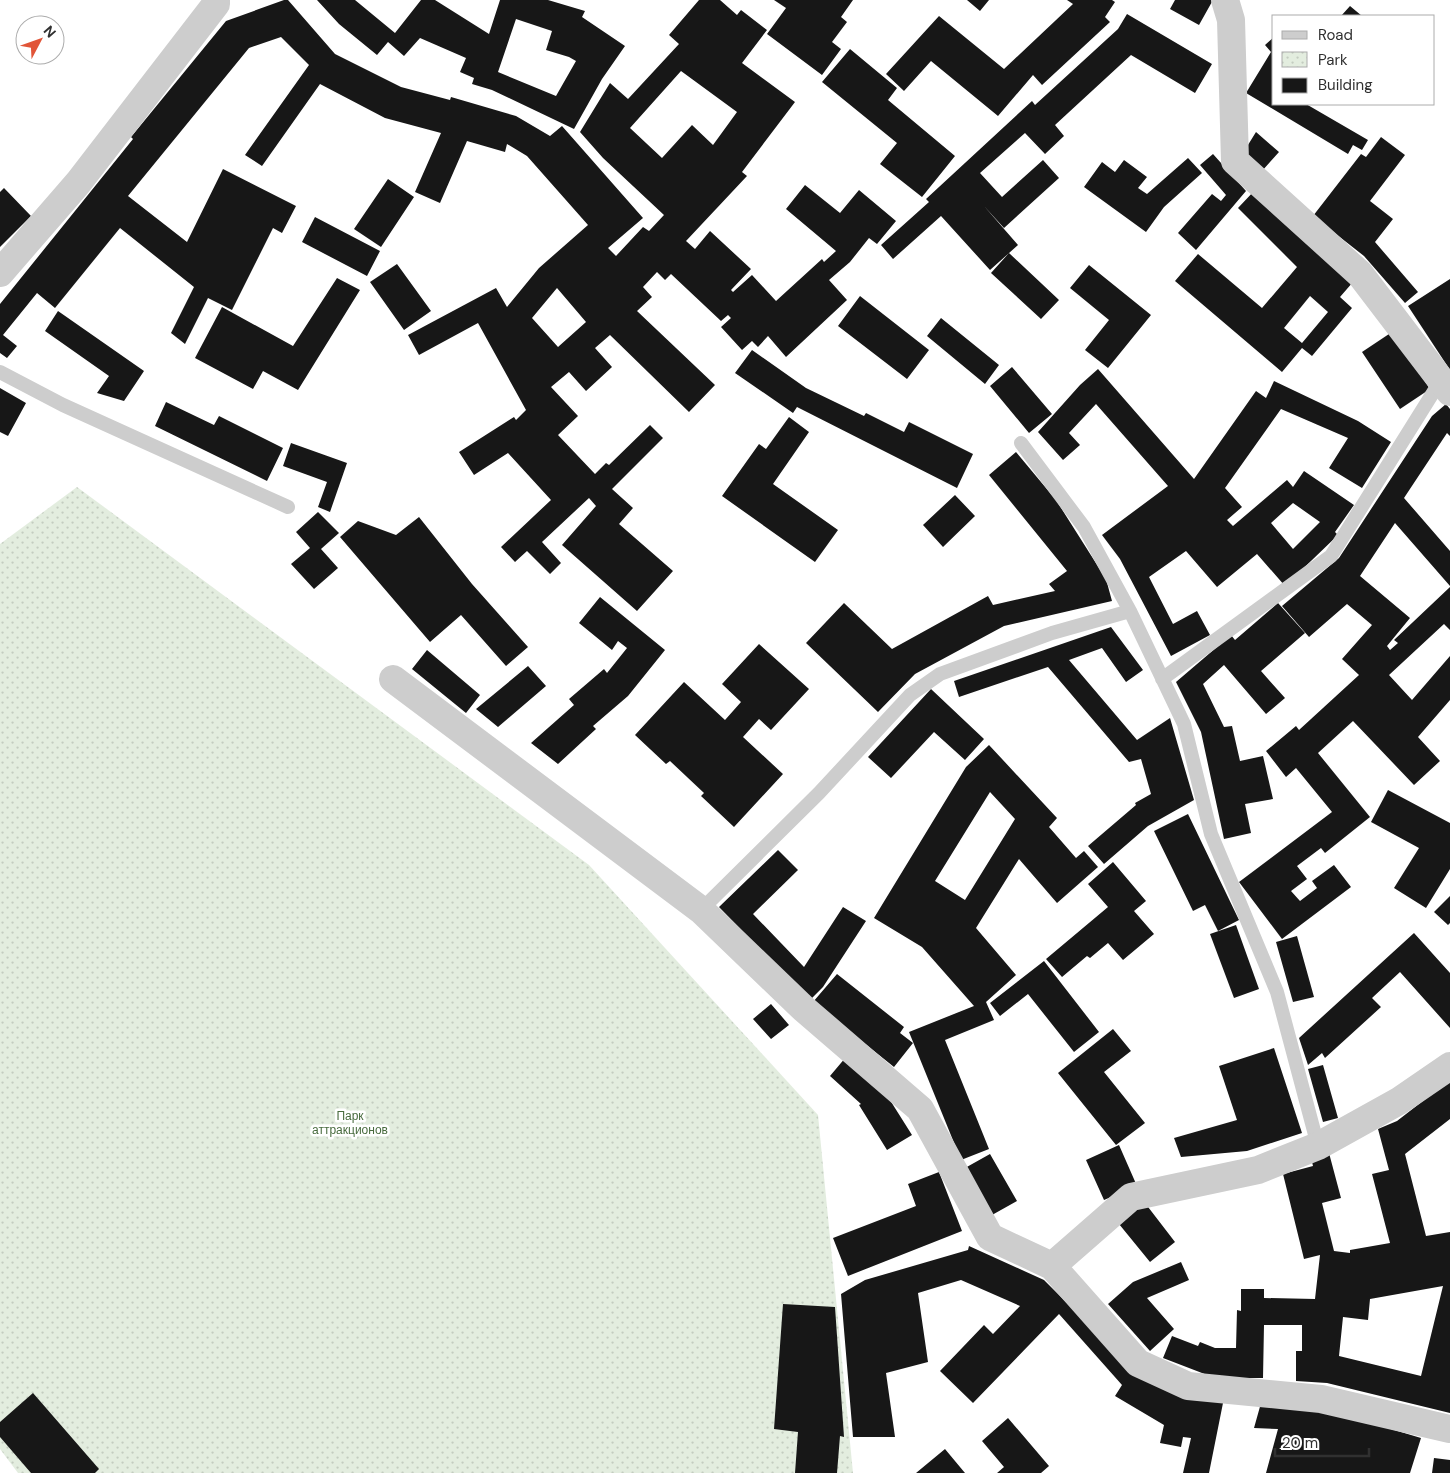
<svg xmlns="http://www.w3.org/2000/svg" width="1450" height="1473" viewBox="0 0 1450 1473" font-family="'DM Sans',sans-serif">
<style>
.park{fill:url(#park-dots)}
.building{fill:#171717;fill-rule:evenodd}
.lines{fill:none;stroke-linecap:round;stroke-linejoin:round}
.lane{stroke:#cdcdcd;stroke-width:14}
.street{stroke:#cdcdcd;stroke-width:28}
.labels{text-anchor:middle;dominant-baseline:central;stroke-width:5;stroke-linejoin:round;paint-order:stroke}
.park-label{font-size:12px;fill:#486b3e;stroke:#fff}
</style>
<defs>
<pattern id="park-dots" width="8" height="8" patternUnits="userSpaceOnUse" patternTransform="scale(1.25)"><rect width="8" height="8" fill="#e3eddf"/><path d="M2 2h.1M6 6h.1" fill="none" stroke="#c3ccc0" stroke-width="1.8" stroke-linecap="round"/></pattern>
</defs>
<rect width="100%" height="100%" fill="#fff"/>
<path class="park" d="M77,487L589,865L818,1115L853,1473H18L0,1449V544Z"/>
<path class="building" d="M284,0H288L335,54L401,87L450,100L451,97L516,116L550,136L562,126L643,218L608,248L616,256L643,227L649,231L664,215L603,158L580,132L610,83L628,99L679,44L669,35L699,0H720L737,15L741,10L767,30L742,63L795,102L742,172L747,176L686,241L695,249L710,231L751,269L731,290L733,292L752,275L776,301L822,259L824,262L836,251L786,209L805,185L840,213L859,190L896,221L877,244L869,238L850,262L829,280L847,300L786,357L768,336L758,347L752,341L742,350L721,327L731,318L728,315L721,321L671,274L665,280L657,272L643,287L652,297L637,311L715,385L689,412L610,335L595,348L612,367L586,391L569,372L551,387L578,416L558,435L595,474L606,463L609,465L650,425L663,438L612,489L633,508L619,524L673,571L637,611L562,545L596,506L589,498L542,542L561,563L550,574L527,551L515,562L501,547L551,500L508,453L474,475L459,452L514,417L516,420L526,410L478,323L419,355L408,335L496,288L507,307L539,268L588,225L527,156L507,144L505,152L467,141L440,203L415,192L441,133L385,118L320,84L262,166L245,155L309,65L281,37L249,48L128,196L187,242L223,169L296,206L282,233L273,228L232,310L208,298L185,344L171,333L194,287L120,228L55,308L37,293L3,335L17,346L7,358L0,353V304L133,139L131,137L226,21ZM681,71L737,112L713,145L692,125L662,158L630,128ZM557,288L586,322L558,347L532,318Z
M317,0H355L395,33L421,0H435L489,34L500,0H548L585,11L582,17L625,46L602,79L574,129L492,90L472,84L474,78L460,72L466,58L420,38L404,56L388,42L377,55L339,24ZM516,19L552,31L546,50L569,57L576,61L556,96L498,72Z
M774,0H853L841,17L847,22L832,42L841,49L822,75L767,34L786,8Z
M967,0H989L980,11Z
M1067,0H1112L1115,2L1105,17L1110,22L1042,85L1033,75L998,116L931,61L904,91L886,74L939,16L1004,69L1073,4Z
M1175,0H1213L1199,25L1170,9Z
M1350,6L1362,16H1341Z
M1127,14L1212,64L1195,93L1131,55L1055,125L1064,136L1045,154L1025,133L980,173L1002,197L1043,160L1059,178L1004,228L984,206L1018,245L990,270L941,216L893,259L881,245L929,202L926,199L1032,101L1035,105L1118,29Z
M1274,37V104H1306L1368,140L1362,150L1353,145L1348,154L1246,93L1271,52L1265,45Z
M850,49L897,88L888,100L955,156L922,197L880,164L897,143L822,82Z
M1256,132L1279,152L1262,171L1243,153Z
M1381,137L1405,155L1370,201L1393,219L1375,242L1418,292L1405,303L1364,256L1313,216L1361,154L1366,157Z
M1213,154L1246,191L1196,250L1178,233L1212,194L1221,201L1226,195L1200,165Z
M1188,158L1202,173L1164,207L1146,232L1084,187L1102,162L1115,172L1124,160L1147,177L1138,188L1147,194Z
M388,179L414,197L381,247L354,229Z
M4,188L31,216L0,247V192Z
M1255,190L1353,282L1340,297L1352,308L1312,356L1302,348L1282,372L1175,281L1198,254L1262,308L1297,267L1238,208ZM1310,296L1328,312L1302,343L1284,328Z
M315,217L380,251L367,276L302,242Z
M1009,253L1059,300L1041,319L991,273Z
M397,264L431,311L404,330L370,282Z
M1089,265L1151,315L1108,368L1085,350L1109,320L1070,288Z
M337,278L360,290L298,390L263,371L253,389L195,358L222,307L293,346Z
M1450,279V370L1408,306Z
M860,296L929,350L907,379L838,326Z
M58,311L144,371L124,401L97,393L109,376L45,331Z
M941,318L999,365L985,384L927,336Z
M1392,332L1430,389L1400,409L1362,352Z
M752,350L806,388L864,416L866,413L904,432L909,422L973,454L957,488L797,407L793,413L735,373Z
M1012,367L1052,414L1029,433L990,386Z
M1098,369L1194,479L1256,391L1266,398L1274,381L1358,421L1391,442L1362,488L1329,468L1348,438L1281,409L1225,488L1242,507L1227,520L1233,526L1287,480L1293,487L1304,471L1354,505L1335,532L1338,535L1285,586L1257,554L1217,587L1186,551L1149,577L1173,624L1197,611L1210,635L1171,656L1120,559L1102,535L1168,486L1096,404L1069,433L1080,445L1063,460L1038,432L1080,385ZM1293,503L1320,522L1293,549L1271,523Z
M0,388L26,403L8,436L0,432Z
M166,402L214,425L219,416L283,448L267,481L155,426Z
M1446,404L1450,409V436L1447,433L1404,498L1450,551V586L1395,523L1360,576L1410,618L1387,646L1390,650L1398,643L1394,640L1450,587V630L1444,624L1389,675L1412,700L1450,656V700L1418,737L1440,761L1414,785L1353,721L1318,753L1370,817L1325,853L1321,848L1297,866L1307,879L1291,891L1300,901L1317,888L1312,881L1334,865L1351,887L1282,939L1239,882L1332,812L1296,768L1286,777L1266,751L1296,726L1299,730L1359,675L1342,659L1372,625L1347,604L1309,637L1282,606L1339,558L1432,416Z
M789,417L809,432L773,484L838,530L815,562L722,496L759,444L766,449Z
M291,443L347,463L330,512L318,507L327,482L283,466Z
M1016,452L1056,500L1106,579L1112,601L1004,626L915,674L878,712L806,643L844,603L892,649L988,596L993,605L1055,591L1049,584L1067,571L989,475Z
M955,495L975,516L943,547L923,525Z
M318,512L339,533L321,549L338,568L314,589L291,564L310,548L296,532Z
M419,517L472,584L528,647L506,666L461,615L430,642L340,537L358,521L396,535Z
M600,597L665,650L628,696L593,726L596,729L558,764L531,743L574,705L569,699L604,669L607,673L627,648L618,641L612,650L579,623Z
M1278,603L1305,633L1261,671L1285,698L1266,714L1224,665L1203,684L1224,727L1232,726L1240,761L1263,756L1273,799L1245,804L1251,833L1224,839L1201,732L1176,682L1231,635L1235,640Z
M1111,627L1143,670L1126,682L1102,648L1069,660L1137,740L1170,718L1194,800L1148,826L1104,864L1088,846L1136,805L1135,803L1151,794L1141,759L1129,762L1048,667L959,697L954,681Z
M759,644L809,689L771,730L759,719L743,737L783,774L734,827L701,796L704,793L670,761L666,764L635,735L684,682L725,720L741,702L722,684Z
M427,650L480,695L466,713L412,669Z
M528,666L546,686L498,727L476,709Z
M931,689L984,739L965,760L934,732L891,778L868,757Z
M989,745L1057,818L1049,827L1076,858L1084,851L1098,867L1057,903L1019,859L976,928L1016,975L986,1002L994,1020L945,1040L989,1149L961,1160L909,1032L974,1006L922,947L874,918L966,767ZM990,792L1015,819L965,900L935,881Z
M1388,790L1450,823V869L1426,908L1394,888L1419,848L1371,822Z
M1188,814L1239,920L1218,931L1205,905L1193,911L1154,831Z
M778,850L798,870L753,914L804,967L843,907L866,921L823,987L810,1000L719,907Z
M1113,862L1146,901L1134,911L1154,934L1123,960L1108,943L1090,958L1087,956L1062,977L1046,959L1108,907L1088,884Z
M1450,896V923L1448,925L1434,912Z
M1236,925L1259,989L1234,998L1210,934Z
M1414,933L1450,973V1028L1400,972L1372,998L1381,1007L1325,1058L1322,1053L1308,1065L1299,1038Z
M1297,936L1314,997L1293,1002L1276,942Z
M1044,961L1099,1032L1074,1052L1028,994L1000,1016L990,1003Z
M837,974L904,1027L900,1033L913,1043L894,1067L813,1002Z
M771,1004L789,1025L771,1039L753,1019Z
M1113,1029L1131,1051L1104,1072L1145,1123L1116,1145L1058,1073Z
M1274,1048L1302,1133L1247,1151L1181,1157L1174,1138L1237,1120L1219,1066Z
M846,1057L883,1089L912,1135L887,1150L859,1105L861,1104L830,1076Z
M1323,1065L1338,1118L1323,1122L1308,1069Z
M1450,1080V1119L1405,1154L1426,1236L1450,1232V1413L1327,1383L1296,1381V1351H1302V1325H1264L1263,1378H1215L1163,1358L1172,1336L1198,1346L1200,1342L1215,1348H1236L1237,1310L1241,1311V1289H1264V1298L1315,1299L1320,1255L1304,1259L1283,1174L1313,1166L1311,1158L1329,1153L1341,1198L1322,1203L1334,1251L1350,1253V1250L1390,1243L1372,1174L1389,1170L1378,1129L1397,1121ZM1443,1286L1421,1376L1339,1356L1343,1317L1368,1320L1370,1299Z
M1119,1145L1137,1186L1104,1200L1086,1160Z
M990,1154L1017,1201L992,1215L965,1168Z
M939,1172L962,1231L848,1276L833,1238L916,1206L908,1184Z
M1145,1203L1175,1242L1150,1262L1119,1224Z
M969,1246L1044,1280L1132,1368L1223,1403L1209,1473H1183L1191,1438L1183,1437L1181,1447L1160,1443L1164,1425L1115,1396L1122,1385L1059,1314L973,1403L940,1371L984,1325L993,1334L1020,1306L961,1280L918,1293L928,1362L886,1373L895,1437H853L841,1294L865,1280L968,1250Z
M1181,1262L1189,1280L1147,1298L1174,1329L1150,1351L1108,1304L1133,1282Z
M783,1304L835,1307L844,1437L840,1436L837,1473H795L798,1432L774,1429Z
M33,1393L99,1469L95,1473H31L0,1437V1422Z
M1261,1403L1334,1412L1421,1438L1410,1473H1266L1278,1429L1254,1428Z
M1008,1418L1049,1466L1041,1473H997L1004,1467L982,1441Z
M945,1449L965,1473H916Z
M1434,1458L1450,1460V1473H1432Z"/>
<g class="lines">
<path class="lane" d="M0,372L63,405L288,507
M1021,443L1084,527L1130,611L1184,724L1211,834L1277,992L1318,1146
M1162,679L1331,556L1441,380
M701,910L819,793L910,695L940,674L1052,633L1130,611"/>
<path class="street" d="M1225,0L1231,20L1235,161L1360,274L1450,392
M0,273L78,183L216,4V0
M393,679L701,910L804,1009L920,1109L990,1237L1052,1266L1138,1363L1188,1386L1321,1399L1450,1429
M1052,1266L1131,1197L1258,1170L1318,1146L1399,1101L1450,1066"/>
</g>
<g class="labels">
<g class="park-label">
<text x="350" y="1116">Парк<tspan x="350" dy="14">аттракционов</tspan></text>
</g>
</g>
<rect x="1272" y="15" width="162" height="90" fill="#ffffff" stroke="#acacac"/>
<rect x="1282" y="31" width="25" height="8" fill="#cdcdcd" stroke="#acacac"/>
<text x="1318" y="40" font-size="15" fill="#303030">Road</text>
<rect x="1282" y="52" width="25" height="15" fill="url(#park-dots)" stroke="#acacac"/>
<text x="1318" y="65" font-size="15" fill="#303030">Park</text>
<rect x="1282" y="78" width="25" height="15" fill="#171717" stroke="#acacac"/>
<text x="1318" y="90" font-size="15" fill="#303030">Building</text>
<g transform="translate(40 40) rotate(49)"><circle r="24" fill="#ffffff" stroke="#acacac"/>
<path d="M0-4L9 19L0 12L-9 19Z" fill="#e15538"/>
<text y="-8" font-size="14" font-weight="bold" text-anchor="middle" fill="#303030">N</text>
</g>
<path d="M1275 1448v8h94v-8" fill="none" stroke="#303030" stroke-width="2.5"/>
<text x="1282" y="1448" font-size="15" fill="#303030" stroke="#ffffff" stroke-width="4" paint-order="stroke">20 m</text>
</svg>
